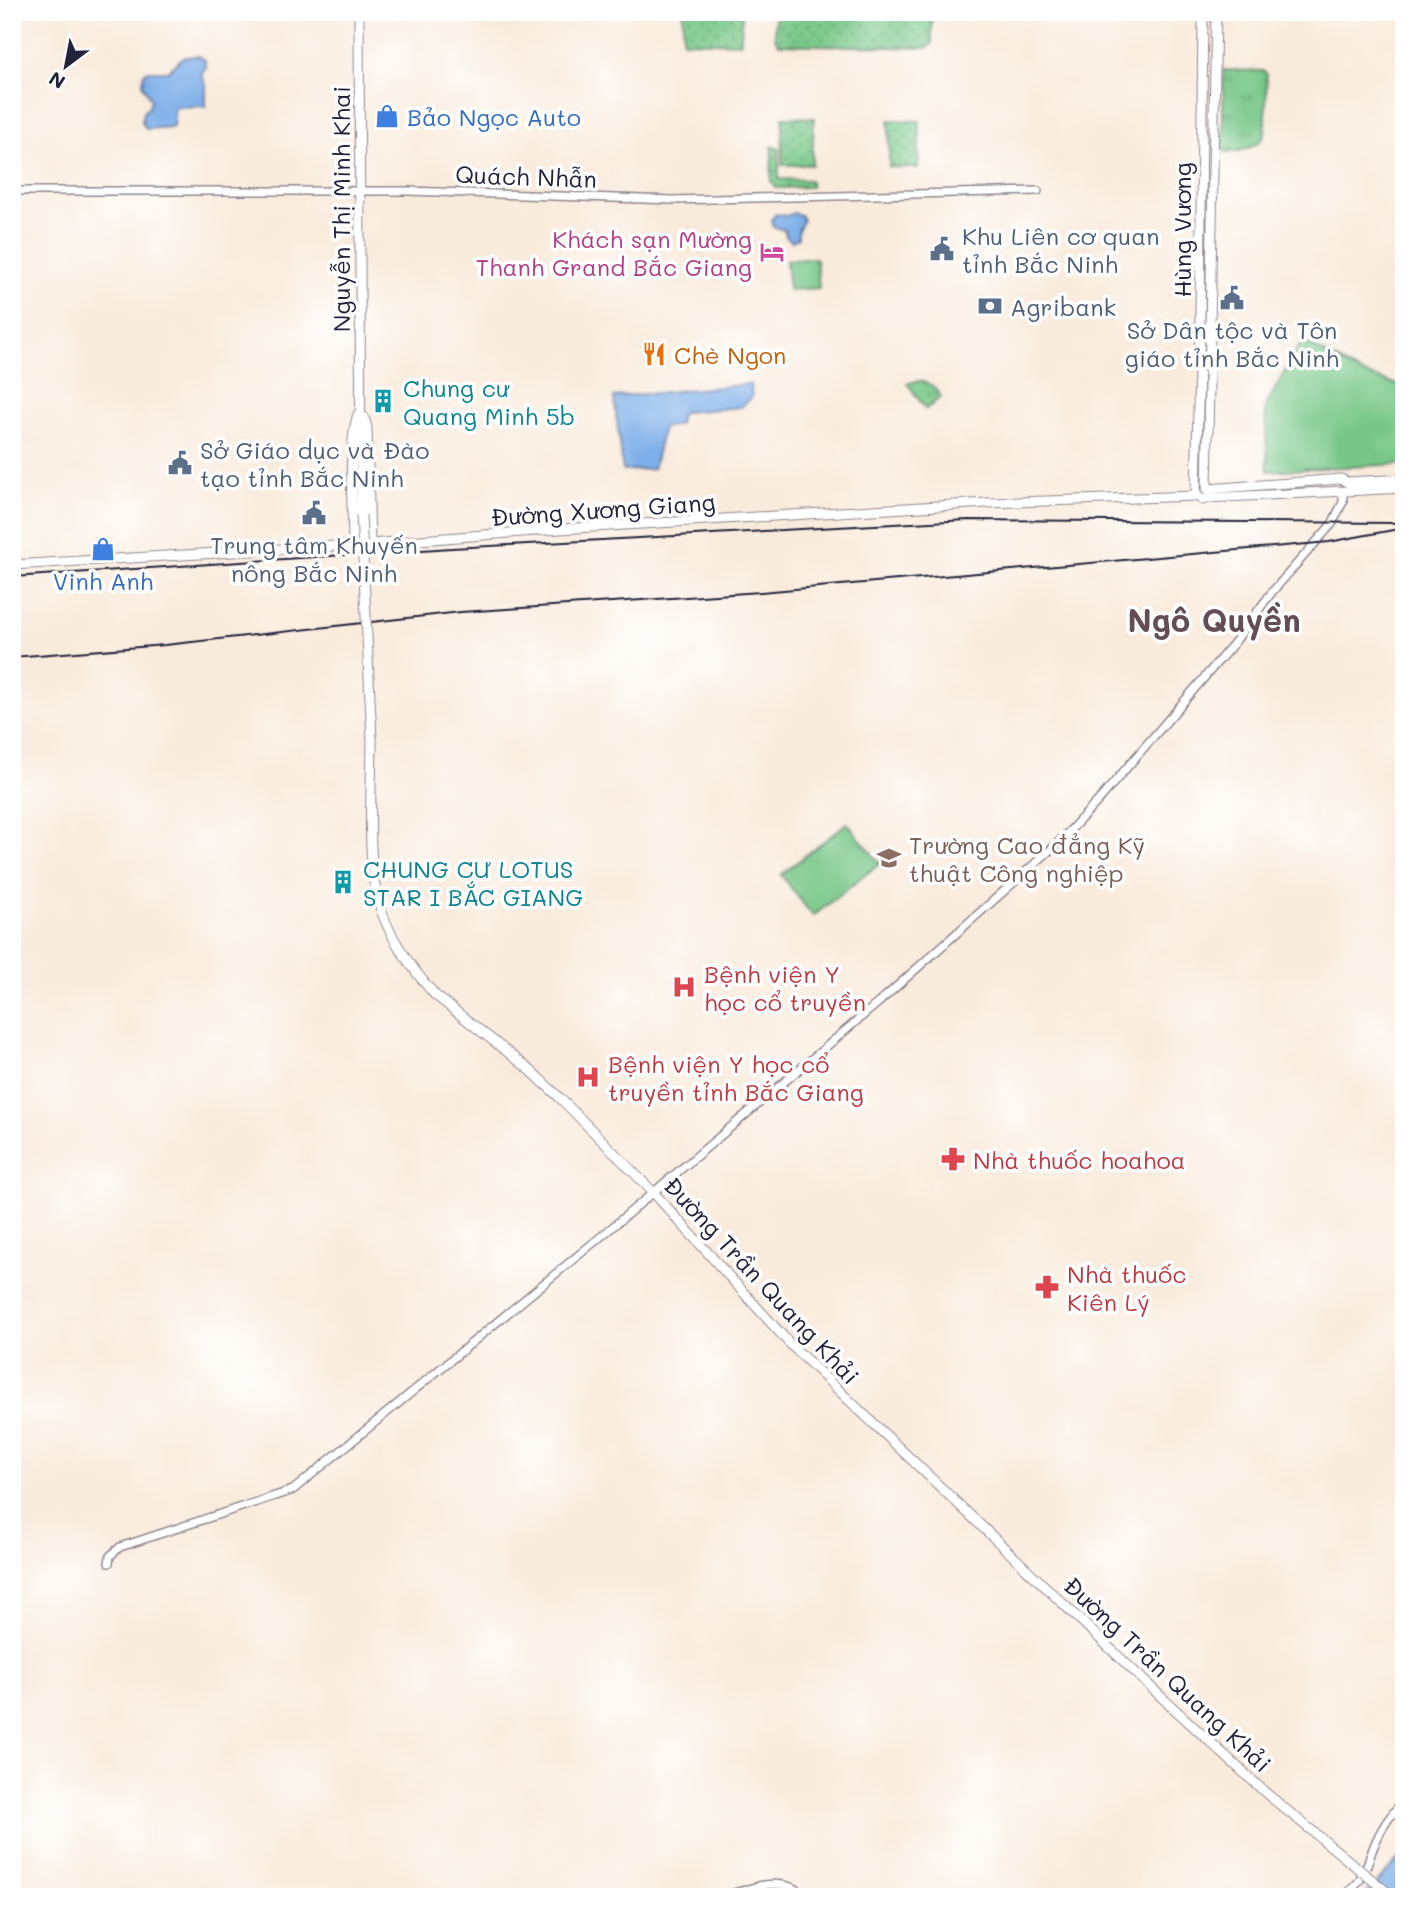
<svg xmlns="http://www.w3.org/2000/svg" width="1416" height="1909" viewBox="0 0 1416 1909" font-family="Mali,sans-serif">
<style>
.grass{fill:url(#grass-dots);stroke:#4d7462;stroke-width:2}
.park{fill:url(#park-tufts);stroke:#4d7462;stroke-width:2}
.pitch{fill:#78c788;stroke:#4d7462;stroke-width:2}
.water{fill:#7eafe9;stroke:#506892;stroke-width:2}
.lines{fill:none;stroke-linecap:round;stroke-linejoin:round}
.minor-casing{stroke:#8e868c;stroke-width:10}
.major-casing{stroke:#8e868c;stroke-width:11}
.minor{stroke:#fff;stroke-width:7}
.major{stroke:#fff;stroke-width:9}
.rail{stroke:#22223b;stroke-width:2}
.major-bridge-casing{stroke:#8e868c;stroke-width:11;stroke-linecap:butt}
.major-bridge{stroke:#fff;stroke-width:9}
.labels{text-anchor:middle;dominant-baseline:central;stroke-width:7;stroke-linejoin:round;paint-order:stroke}
.shop-label{font-size:24px;fill:#366cbe;stroke:#fff;text-anchor:start}
.street-label{font-size:24px;fill:#22223b;stroke:#fff}
.service-label{font-size:24px;fill:#4e5e75;stroke:#fff;text-anchor:start}
.hotel-label{font-size:24px;fill:#b23c85;stroke:#fff;text-anchor:end}
.food-label{font-size:24px;fill:#c56008;stroke:#fff;text-anchor:start}
.culture-label{font-size:24px;fill:#0d838f;stroke:#fff;text-anchor:start}
.education-label{font-size:24px;fill:#785e54;stroke:#fff;text-anchor:start}
.health-label{font-size:24px;fill:#be3a42;stroke:#fff;text-anchor:start}
.district-label{font-size:32px;font-weight:bold;fill:#624e54;stroke:#fff}
</style>
<defs>
<pattern id="grass-dots" width="8" height="8" patternUnits="userSpaceOnUse" patternTransform="scale(1.75)"><rect width="8" height="8" fill="#78c788"/><path d="M2 2h.1M6 6h.1" fill="none" stroke="#62a170" stroke-width="1.8" stroke-linecap="round"/></pattern>
<pattern id="park-tufts" width="24" height="20" patternUnits="userSpaceOnUse" patternTransform="scale(1.75)"><rect width="24" height="20" fill="#78c788"/><path d="M3 7l-1-3M5 7V3M7 7l1-3M15 17l-1-3M17 17v-4M19 17l1-3" fill="none" stroke="#62a170"/></pattern>
</defs>
<rect width="100%" height="100%" fill="#fff"/>
<filter id="ink" filterUnits="userSpaceOnUse"><feTurbulence type="fractalNoise" baseFrequency=".0143" numOctaves="2"/><feDisplacementMap in="SourceGraphic" scale="14" xChannelSelector="R" yChannelSelector="G"/><feConvolveMatrix kernelMatrix="1 2 1 2 8 2 1 2 1" color-interpolation-filters="sRGB"/></filter>
<filter id="wash" filterUnits="userSpaceOnUse"><feTurbulence type="fractalNoise" baseFrequency=".00686" numOctaves="4" result="noise"/><feDisplacementMap in="SourceGraphic" scale="28" xChannelSelector="R" yChannelSelector="G"/><feGaussianBlur stdDeviation="1.57" result="paint"/><feColorMatrix in="noise" values="0 0 0 0 0 0 0 0 0 0 0 0 0 0 0 0 0 1.4 0 .05"/><feComposite in="paint" operator="in"/></filter>
<g filter="url(#wash)">
<rect width="100%" height="100%" fill="#f9ebdc"/>
<path class="grass" d="M683,12H742L741,43L683,41Z
M775,12H932V44L927,48L779,44L775,38Z
M783,117L814,118L812,165H782Z
M889,120L920,121L918,168L889,167Z
M772,146L779,149V179L810,180L811,187L776,188L771,182Z"/>
<path class="park" d="M1223,70L1263,71L1267,74L1265,135C1255,149 1240,152 1223,152Z
M919,381C931,383 935,387 941,397L926,409L907,383Z"/>
<path class="pitch" d="M816,258L819,288L789,290L786,260Z
M1302,341L1360,373L1404,387V464L1268,471L1265,407Z
M847,823L880,863L813,916L781,875Z"/>
<path class="water" d="M199,56L205,60L206,67L201,74L206,85V106L177,107L174,110L173,127L146,129L142,122L143,112L148,108L151,100L143,85L144,73L148,71H168L183,57Z
M793,213L801,215L803,221L798,231V238L792,241L786,237L785,230L773,227L771,220L776,214L787,216Z
M750,384L752,397L741,407L684,412L680,416L679,424L663,428L653,469L623,471L614,397Z
M1404,1854V1897H1363Z"/>
</g>
<g filter="url(#ink)">
<g class="lines">
<g class="minor-casing">
<path id="minor" d="M12,191H408L673,200L1038,191
M109,1563L110,1556L120,1547L293,1490L604,1234L878,1003L1057,844L1099,800L1234,643L1272,592L1332,524L1343,502V491
M716,1897C739,1894 765,1879 788,1886C795,1888 802,1893 808,1897
M1340,1897C1368,1882 1365,1863 1378,1837C1384,1823 1394,1811 1404,1800"/>
</g>
<g class="major-casing">
<path id="major" d="M359,12L361,515
M364,417L367,428L370,544
M1207,488L1216,12
M1208,489L1341,479L1347,482L1404,479
M1196,496L1200,322L1203,12
M1196,496L1203,500L1208,498L1404,488
M353,545C353,507 347,448 358,414
M12,565L370,544L560,529L987,503L1196,496
M372,739C372,789 365,864 381,910C392,942 413,970 435,995L529,1069L560,1098L653,1192L791,1345L1157,1693L1267,1794"/>
</g>
<use href="#minor" class="minor"/>
<use href="#major" class="major"/>
<path class="rail" d="M12,577L452,548L968,520L1397,523
M12,657L165,645L461,612L761,592L1329,542L1404,528"/>
<g class="major-bridge-casing">
<path id="major-bridge" d="M361,515L372,739
M1267,1794L1393,1897"/>
</g>
<use href="#major-bridge" class="major-bridge"/>
</g>
</g>
<defs>
<g id="shop-bare" transform="scale(1.89)"><path d="M-5-2.5h2.3a2.7 3.5 0 0 1 5.4 0H5L5.5 6h-11ZM-1.5-2.5h3a1.5 2.3 0 0 0-3 0Z" fill="#3f7fe0" stroke="#fff" stroke-width="2.5" paint-order="stroke"/></g>
<g id="civic-bare" transform="scale(1.89)"><path d="M-.6-6.5H3V-4.5H.6V-3L4-1V1h2V6H-6V1h2V-1L-.6-3ZM-1.2 2.5V6h2.4V2.5Z" fill="#5c6f8a" stroke="#fff" stroke-width="2.5" paint-order="stroke"/></g>
<g id="hotel-bare" transform="scale(1.89)"><path d="M-6-4.5h1.5V1H6V5H4.5V3h-9V5H-6ZM-4 0a1.8 1.8 0 1 1 3.6 0ZM.5 0V-2.5h3Q6-2.5 6 0Z" fill="#d1479c" stroke="#fff" stroke-width="2.5" paint-order="stroke"/></g>
<g id="bank-bare" transform="scale(1.89)"><path d="M-6-4H6V4H-6ZM0-2.3a2.3 2.3 0 1 0 0 4.6a2.3 2.3 0 1 0 0-4.6Z" fill="#5c6f8a" stroke="#fff" stroke-width="2.5" paint-order="stroke"/></g>
<g id="restaurant-bare" transform="scale(1.89)"><path d="M-5-6h1v4h1v-4h1v4h1v-4h1v5L-1.5 .5V6h-2V.5L-5-1ZM5-6V6H3V1.5H1.5Q1.5-4 5-6Z" fill="#e8710a" stroke="#fff" stroke-width="2.5" paint-order="stroke"/></g>
<g id="building-bare" transform="scale(1.89)"><path d="M-4-6H4V6H1V3H-1V6H-4ZM-2.5-4.3h1.7v1.8h-1.7ZM.8-4.3h1.7v1.8H.8ZM-2.5-1h1.7V.8h-1.7ZM.8-1h1.7V.8H.8Z" fill="#0f9aa8" stroke="#fff" stroke-width="2.5" paint-order="stroke"/></g>
<g id="university-bare" transform="scale(1.89)"><path d="M0-5L7-2L0 1L-7-2ZM-4 1L0 2.5L4 1V4Q0 6-4 4Z" fill="#8d6e63" stroke="#fff" stroke-width="2.5" paint-order="stroke"/></g>
<g id="hospital-bare" transform="scale(1.89)"><path d="M-5-5h3v3.5h4V-5h3V5h-3V1.5h-4V5h-3Z" fill="#e0444e" stroke="#fff" stroke-width="2.5" paint-order="stroke"/></g>
<g id="pharmacy-bare" transform="scale(1.89)"><path d="M-2-6h4v4h4v4h-4v4h-4v-4h-4v-4h4Z" fill="#e0444e" stroke="#fff" stroke-width="2.5" paint-order="stroke"/></g>
</defs>
<g fill-rule="evenodd">
<use href="#shop-bare" x="387" y="116"/>
<use href="#civic-bare" x="942" y="249"/>
<use href="#hotel-bare" x="772" y="252"/>
<use href="#civic-bare" x="1232" y="298"/>
<use href="#bank-bare" x="990" y="306"/>
<use href="#restaurant-bare" x="654" y="354"/>
<use href="#building-bare" x="383" y="401"/>
<use href="#civic-bare" x="180" y="463"/>
<use href="#civic-bare" x="314" y="513"/>
<use href="#shop-bare" x="103" y="549"/>
<use href="#university-bare" x="889" y="858"/>
<use href="#building-bare" x="343" y="882"/>
<use href="#hospital-bare" x="684" y="987"/>
<use href="#hospital-bare" x="588" y="1077"/>
<use href="#pharmacy-bare" x="953" y="1159"/>
<use href="#pharmacy-bare" x="1047" y="1287"/>
</g>
<g class="labels">
<g class="shop-label">
<text x="407" y="116">Bảo Ngọc Auto</text>
<text x="103" y="580" text-anchor="middle">Vinh Anh</text>
</g>
<g class="street-label">
<text transform="translate(526 176) rotate(2)">Quách Nhẫn</text>
<text transform="translate(340 209) rotate(-90)">Nguyễn Thị Minh Khai</text>
<text transform="translate(1181 230) rotate(-90)">Hùng Vương</text>
<text transform="translate(603 509) rotate(-4)">Đường Xương Giang</text>
<text transform="translate(762 1280) rotate(47)">Đường Trần Quang Khải</text>
<text transform="translate(1168 1674) rotate(43)">Đường Trần Quang Khải</text>
</g>
<g class="service-label">
<text x="962" y="235">Khu Liên cơ quan<tspan x="962" dy="28">tỉnh Bắc Ninh</tspan></text>
<text x="1010" y="306">Agribank</text>
<text x="1232" y="329" text-anchor="middle">Sở Dân tộc và Tôn<tspan x="1232" dy="28">giáo tỉnh Bắc Ninh</tspan></text>
<text x="200" y="449">Sở Giáo dục và Đào<tspan x="200" dy="28">tạo tỉnh Bắc Ninh</tspan></text>
<text x="314" y="544" text-anchor="middle">Trung tâm Khuyến<tspan x="314" dy="28">nông Bắc Ninh</tspan></text>
</g>
<g class="hotel-label">
<text x="752" y="238">Khách sạn Mường<tspan x="752" dy="28">Thanh Grand Bắc Giang</tspan></text>
</g>
<g class="food-label">
<text x="674" y="354">Chè Ngon</text>
</g>
<g class="culture-label">
<text x="403" y="387">Chung cư<tspan x="403" dy="28">Quang Minh 5b</tspan></text>
<text x="363" y="868">CHUNG CƯ LOTUS<tspan x="363" dy="28">STAR I BẮC GIANG</tspan></text>
</g>
<g class="education-label">
<text x="909" y="844">Trường Cao đẳng Kỹ<tspan x="909" dy="28">thuật Công nghiệp</tspan></text>
</g>
<g class="health-label">
<text x="704" y="973">Bệnh viện Y<tspan x="704" dy="28">học cổ truyền</tspan></text>
<text x="608" y="1063">Bệnh viện Y học cổ<tspan x="608" dy="28">truyền tỉnh Bắc Giang</tspan></text>
<text x="973" y="1159">Nhà thuốc hoahoa</text>
<text x="1067" y="1273">Nhà thuốc<tspan x="1067" dy="28">Kiên Lý</tspan></text>
</g>
<g class="district-label">
<text x="1214" y="619">Ngô Quyền</text>
</g>
</g>
<rect width="1416" height="1909" fill="none" stroke="#fff" stroke-width="42"/>
<g transform="translate(66 66) rotate(212)" stroke="#ffffff" stroke-width="5" paint-order="stroke">
<path d="M0-5L12 26L0 18L-12 26Z" fill="#22223b"/>
<text y="-10" font-size="19" font-weight="bold" text-anchor="middle" fill="#22223b">N</text>
</g>
</svg>
